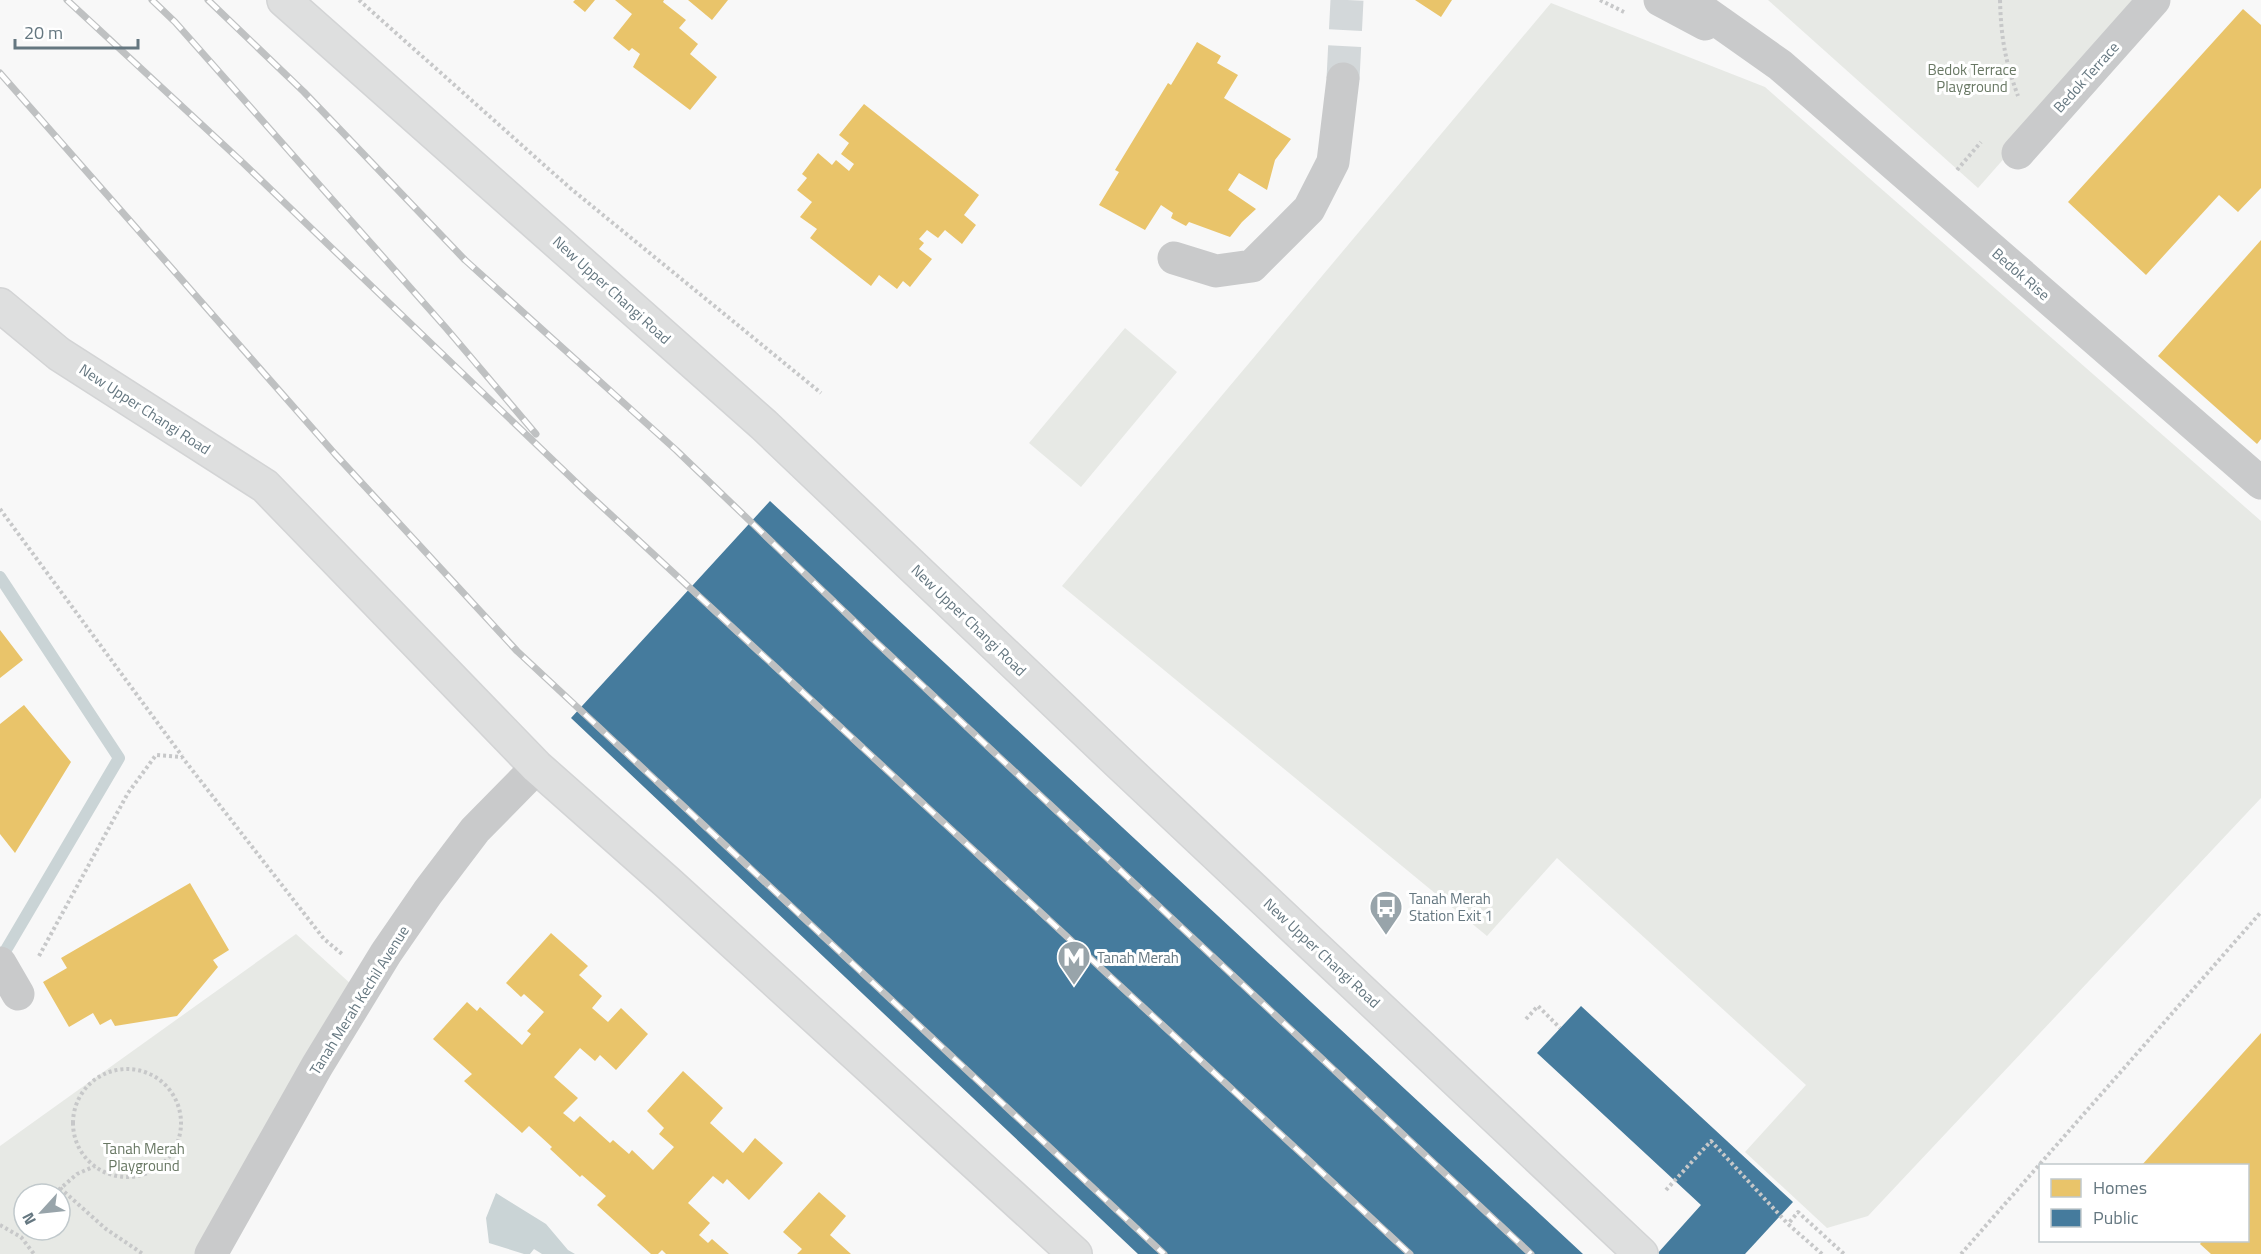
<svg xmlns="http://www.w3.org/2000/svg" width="2261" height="1254" viewBox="0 0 2261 1254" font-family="'Titillium Web',sans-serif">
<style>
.green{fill:#e7e9e5;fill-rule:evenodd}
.water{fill:#cad4d6}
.homes{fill:#e9c46a}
.public{fill:#457b9d}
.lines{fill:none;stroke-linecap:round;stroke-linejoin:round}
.stream{stroke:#cad4d6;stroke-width:12}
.minor-tunnel{stroke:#d3d8da;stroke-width:33;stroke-dasharray:33 16;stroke-linecap:butt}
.major-casing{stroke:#d3d4d5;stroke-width:36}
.path{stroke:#c7c8c9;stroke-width:4;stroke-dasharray:3 3;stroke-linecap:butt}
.minor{stroke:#c9cacb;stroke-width:33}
.major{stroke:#dedfdf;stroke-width:33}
.rail-casing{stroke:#bfc1c2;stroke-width:7}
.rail{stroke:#fff;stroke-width:4.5;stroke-dasharray:14;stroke-linecap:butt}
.labels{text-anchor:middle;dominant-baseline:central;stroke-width:6;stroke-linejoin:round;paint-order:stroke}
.park-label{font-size:15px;fill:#697864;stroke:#fff}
.street-label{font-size:15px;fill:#657780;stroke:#fff}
.poi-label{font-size:15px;fill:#657780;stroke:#fff;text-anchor:start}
</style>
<rect width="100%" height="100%" fill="#f8f8f8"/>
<path class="green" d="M1768,0H2144L1978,188Z
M1551,3L1765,87L2261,521V798L1868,1216L1827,1228L1745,1152L1806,1085L1557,858L1487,936L1062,586Z
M1125,328L1177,372L1081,487L1029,443Z
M296,934L352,985L197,1254H0V1146ZM24,1194H60V1230H24Z"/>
<path class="water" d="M496,1193L546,1224L568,1250L575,1254H542L534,1249L530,1254H524L489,1243L486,1218Z"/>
<path class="homes" d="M575,0H595L585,12L573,2Z
M615,0H664L663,2L686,20L679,28L698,44L690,54L717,77L690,110L633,67L640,54L632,48L629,51L613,38L632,14Z
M688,0H728L712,20Z
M1415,0H1452L1441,17Z
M2243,9L2261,25V188L2238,212L2219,195L2146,275L2068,202Z
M1197,42L1221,56L1217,63L1238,75L1224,98L1291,139L1275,160L1267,190L1239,173L1228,190L1256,209L1242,222L1230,237L1189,222L1186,226L1171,218L1173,213L1161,205L1145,230L1099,205L1119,172L1115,170L1168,83L1171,85Z
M864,104L979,195L964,215L976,225L962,244L945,230L938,238L927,230L919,239L924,243L919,249L932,259L910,287L903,281L897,289L879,275L871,286L810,238L817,229L800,217L812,202L797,190L807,178L802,174L818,153L832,165L836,160L849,171L854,164L841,154L849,143L839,135Z
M2261,240V439L2257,444L2158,356Z
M0,630L23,660L0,678Z
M24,705L71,762L15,853L0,834V724Z
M190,883L229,950L213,960L218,967L177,1016L115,1026L111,1019L100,1025L93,1013L69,1027L43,982L67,968L61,958Z
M551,933L588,966L579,975L602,996L592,1008L608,1022L621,1008L648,1034L616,1070L600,1055L595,1061L580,1048L554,1077L578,1098L563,1113L574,1122L580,1116L610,1143L613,1140L629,1154L632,1150L653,1170L674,1147L659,1134L664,1128L647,1111L683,1071L723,1108L710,1123L743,1153L755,1138L783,1163L749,1200L727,1179L723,1184L713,1176L688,1203L710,1223L699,1235L708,1243L712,1239L729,1254H666L662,1250L658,1254H651L597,1205L606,1196L582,1175L580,1177L550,1149L552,1147L529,1126L522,1133L464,1081L472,1074L433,1039L467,1002L477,1011L480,1007L522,1045L531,1034L527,1031L544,1012L524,994L521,997L506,983Z
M2261,1033V1254H2211L2200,1244L2203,1240H2248V1166H2141Z
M819,1192L846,1216L830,1235L851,1254H797L802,1249L783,1232Z"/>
<path class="public" d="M770,501L1583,1254H1138L571,718Z
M1581,1006L1793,1202L1745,1254H1657L1701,1205L1537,1053Z"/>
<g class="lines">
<path class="stream" d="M0,577L119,758L0,960"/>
<path class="minor-tunnel" d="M1343,79L1347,0"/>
<g class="major-casing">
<path id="major" d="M284,0L764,425L1117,761L1641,1254
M0,305L59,354L265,486L537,767L667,882L1075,1254"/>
</g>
<path class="path" d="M359,0L570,188L821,393
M1600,0L1624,12
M2000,0C2001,37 2005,61 2018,96
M1957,170L1981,142
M0,509L182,756
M39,956L128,793L156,755L182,757L324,939L342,954
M1526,1019L1538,1006L1560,1028
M73 1123a54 54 0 1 1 108 0a54 54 0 1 1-108 0Z
M60,1188L106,1229L143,1254
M1666,1190L1711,1141L1788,1224
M54,1194L77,1174L95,1166
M0,1225L21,1237L34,1254
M1822,1254L1788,1224L1798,1212L1844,1254
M1961,1254L2261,912"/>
<path class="minor" d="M1660,0L1705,24
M1688,0L1780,65L2261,483
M2018,153L2154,0
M1174,258L1216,271L1252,266L1309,209L1333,162L1343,79
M0,963L18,994
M211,1254L317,1066L386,953L428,892L475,830L537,767"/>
<use href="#major" class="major"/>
<g class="rail-casing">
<path id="rail" d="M67,0L241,161L583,489L1410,1254
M152,0L175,22L446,328L536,434
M208,0L304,92L465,260L676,450L878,644L1531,1254
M0,73L335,454L517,651L1164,1254"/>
</g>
<use href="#rail" class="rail"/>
</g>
<defs>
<g id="bus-pin" transform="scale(1.725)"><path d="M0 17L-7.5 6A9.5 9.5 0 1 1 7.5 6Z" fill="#98a4aa" stroke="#fff"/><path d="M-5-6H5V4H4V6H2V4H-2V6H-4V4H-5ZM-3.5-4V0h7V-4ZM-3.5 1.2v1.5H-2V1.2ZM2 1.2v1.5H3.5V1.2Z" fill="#fff"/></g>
<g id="metro-pin" transform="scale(1.725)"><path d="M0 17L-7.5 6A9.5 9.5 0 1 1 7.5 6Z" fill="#98a4aa" stroke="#fff"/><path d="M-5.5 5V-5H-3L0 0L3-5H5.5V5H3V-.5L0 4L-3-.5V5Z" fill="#fff"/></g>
</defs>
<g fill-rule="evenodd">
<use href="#bus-pin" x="1386" y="907"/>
<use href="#metro-pin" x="1074" y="957"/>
</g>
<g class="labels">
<g class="park-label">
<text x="1972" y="69">Bedok Terrace<tspan x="1972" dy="17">Playground</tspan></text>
<text x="144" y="1148">Tanah Merah<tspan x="144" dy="17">Playground</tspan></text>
</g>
<g class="street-label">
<text transform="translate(2086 77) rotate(-48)">Bedok Terrace</text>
<text transform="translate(2021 274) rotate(41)">Bedok Rise</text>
<text transform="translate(612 290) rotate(42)">New Upper Changi Road</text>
<text transform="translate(145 409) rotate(33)">New Upper Changi Road</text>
<text transform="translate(969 620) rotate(44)">New Upper Changi Road</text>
<text transform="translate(1322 953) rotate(43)">New Upper Changi Road</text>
<text transform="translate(359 1000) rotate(-58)">Tanah Merah Kechil Avenue</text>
</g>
<g class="poi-label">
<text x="1409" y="898">Tanah Merah<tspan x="1409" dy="17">Station Exit 1</tspan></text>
<text x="1097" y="957">Tanah Merah</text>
</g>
</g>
<rect x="2039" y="1164" width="210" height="78" fill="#ffffff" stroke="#c1c9cc" stroke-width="1.5"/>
<rect x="2051" y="1179" width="30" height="18" fill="#e9c46a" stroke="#c1c9cc" stroke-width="1.5"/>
<text x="2093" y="1194" font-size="18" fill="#657780">Homes</text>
<rect x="2051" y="1209" width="30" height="18" fill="#457b9d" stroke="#c1c9cc" stroke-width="1.5"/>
<text x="2093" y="1224" font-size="18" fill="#657780">Public</text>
<g transform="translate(42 1212) rotate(243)"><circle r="28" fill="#ffffff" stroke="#c1c9cc" stroke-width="1.5"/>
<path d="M0-4.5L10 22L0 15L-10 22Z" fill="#98a4aa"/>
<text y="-9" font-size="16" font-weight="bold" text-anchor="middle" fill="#657780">N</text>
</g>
<path d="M15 39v9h123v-9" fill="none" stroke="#657780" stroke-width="3"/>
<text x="24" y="39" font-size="18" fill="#657780" stroke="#ffffff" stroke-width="4.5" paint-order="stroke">20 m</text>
</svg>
